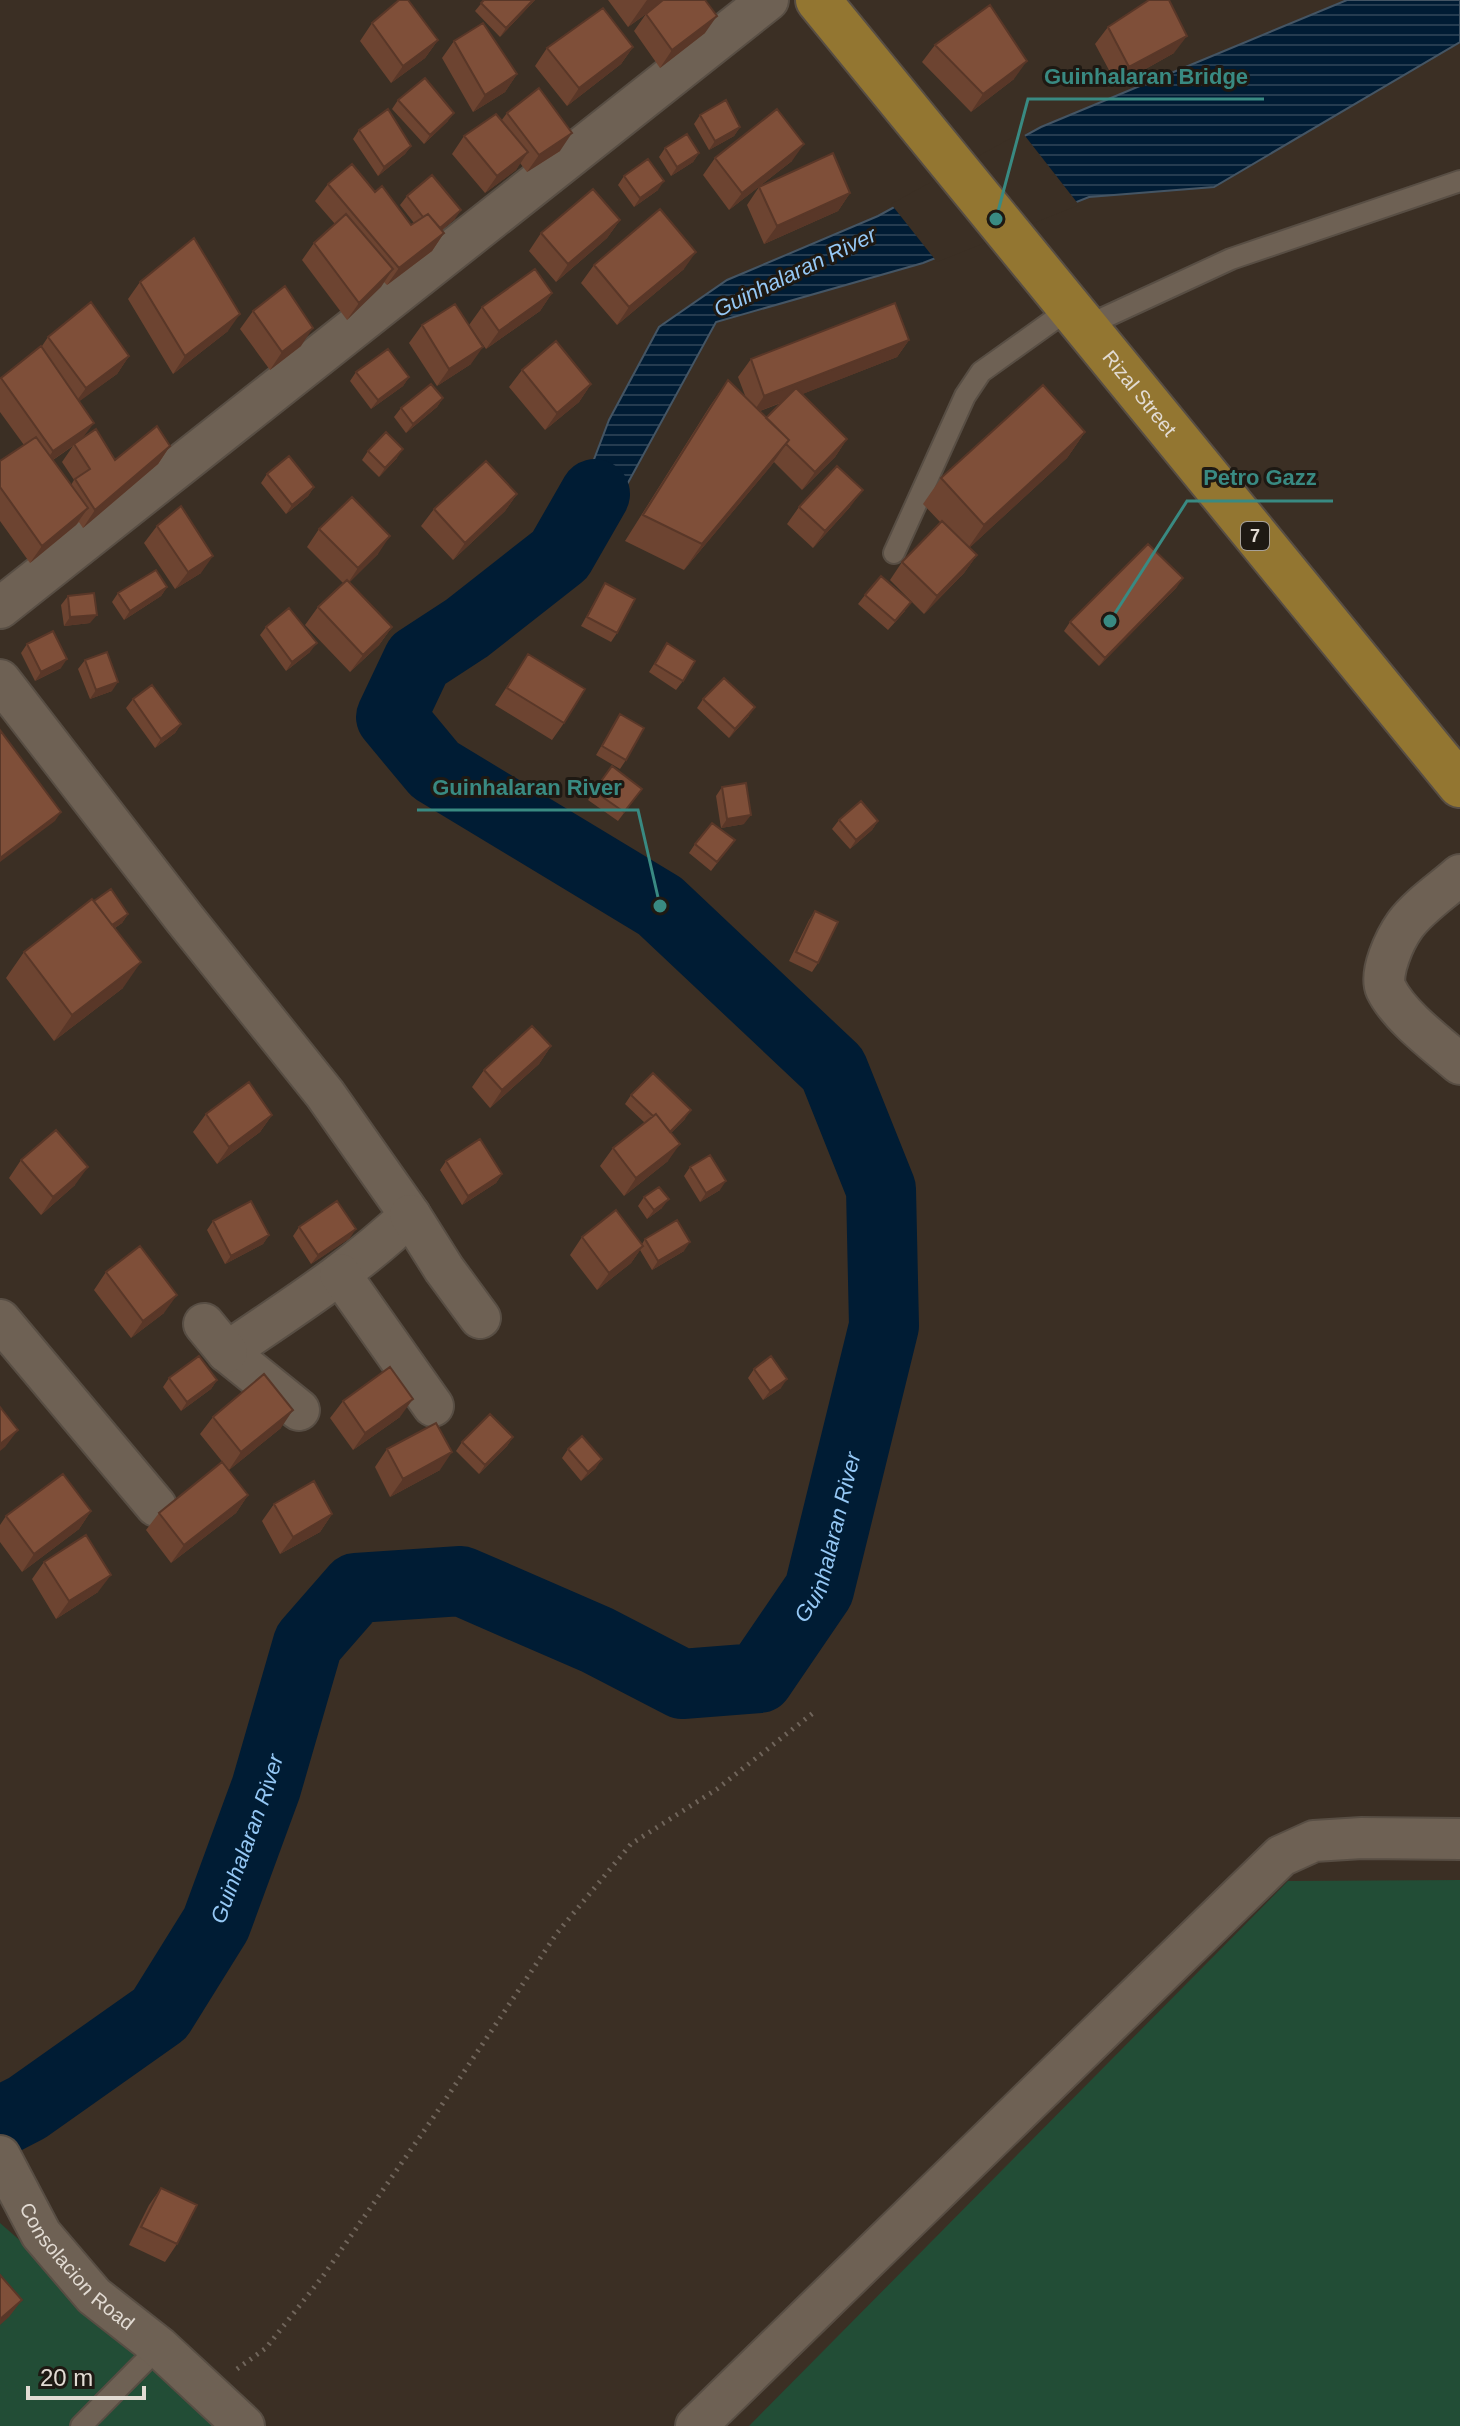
<svg xmlns="http://www.w3.org/2000/svg" width="1460" height="2426" viewBox="0 0 1460 2426" font-family="Helvetica,sans-serif">
<style>
.grass{fill:#224d36}
.water{fill:url(#water-rules);stroke:#445564;stroke-width:2}
.pier{fill:#3b2f24}
.lines{fill:none;stroke-linecap:round;stroke-linejoin:round}
.river{stroke:#001c34;stroke-width:70}
.service-casing{stroke:#584e44;stroke-width:24}
.minor-casing{stroke:#584e44;stroke-width:44}
.primary-casing{stroke:#584e44;stroke-width:48}
.path{stroke:#70655b;stroke-width:5;stroke-dasharray:2 6;stroke-linecap:butt}
.service{stroke:#6e6154;stroke-width:20}
.minor{stroke:#6e6154;stroke-width:40}
.primary{stroke:#937631;stroke-width:44}
.wall{fill:#6d4431;fill-rule:evenodd}
.shaded-wall{fill:#593728}
.building{fill:#7f4f39;stroke:#593728;stroke-width:2}
.labels{text-anchor:middle;dominant-baseline:central;stroke-width:6;stroke-linejoin:round;paint-order:stroke}
.shield{fill:#1e1913;stroke:#a7a199;stroke-width:2}
.shield-label{font-size:18px;font-weight:bold;fill:#e2dbd3}
.street-label{font-size:20px;fill:#e2dbd3;stroke:#1e1913}
.water-label{font-size:22px;font-style:italic;fill:#95c8f5;stroke:#1e1913}
.leader{fill:none;stroke:#398a82;stroke-width:3}
.callout-dot{fill:#398a82;stroke:#1e1913;stroke-width:3}
.callout-label{font-size:22px;text-anchor:middle;font-weight:bold;fill:#398a82;stroke:#1e1913;stroke-width:6;stroke-linejoin:round;paint-order:stroke}
</style>
<defs>
<pattern id="water-rules" width="6" height="5" patternUnits="userSpaceOnUse" patternTransform="scale(2)"><rect width="6" height="5" fill="#001c34"/><path d="M0 2.5h6" fill="none" stroke="#253c50"/></pattern>
</defs>
<rect width="100%" height="100%" fill="#3b2f24"/>
<path class="grass" d="M1460,1880V2426H749L1288,1881Z
M0,2223L183,2383L226,2426H0Z"/>
<path class="water" d="M1347,0H1460V42L1214,187L1089,197L923,263L716,322L601,532L549,582L536,565L580,496L609,420L659,327L727,280L878,216L1041,127Z"/>
<path class="pier" d="M1022,132L1079,205L937,262L891,204Z"/>
<g class="lines">
<path class="river" id="s1" d="M0,2122L27,2108L160,2014L216,1924L266,1788L308,1643L356,1588L461,1581L597,1640L682,1684L759,1678L819,1590L884,1326L881,1189L833,1069L660,906L435,770L391,717L418,660L467,628L560,555L595,494"/>
<g class="service-casing">
<path id="service" d="M1084,327L1231,259L1460,181
M894,553L965,396L981,372L1069,309
M81,2426L159,2347"/>
</g>
<g class="minor-casing">
<g id="minor">
<path d="M0,608L768,0"/>
<path d="M0,680L184,918L325,1094L410,1215C355,1268 290,1309 227,1352L299,1410"/>
<path d="M1460,875C1442,891 1419,906 1405,925C1395,939 1379,973 1386,989C1399,1016 1437,1044 1460,1064"/>
<path d="M410,1215L444,1269L480,1318"/>
<path d="M340,1274L433,1406"/>
<path d="M0,1320L156,1506"/>
<path d="M204,1324L227,1352"/>
<path id="s2" d="M0,2156L41,2234L94,2296L159,2347L244,2426"/>
<path d="M696,2426L1281,1856L1314,1841L1362,1838L1460,1839"/>
</g>
</g>
<g class="primary-casing">
<g id="primary">
<path id="s3" d="M818,0L1460,785"/>
</g>
</g>
<path class="path" d="M237,2369L266,2348L323,2276L435,2115L557,1933L631,1844L717,1789L813,1713"/>
<use href="#service" class="service"/>
<use href="#minor" class="minor"/>
<use href="#primary" class="primary"/>
</g>
<path class="wall" d="M484,0H535L500,37L475,11Z
M608,0H705V33L660,68L634,31L646,14L628,27Z
M372,23L438,40L425,58L391,83L360,41Z
M1108,27L1174,53L1117,85L1095,44Z
M454,41L517,74L505,92L473,112L442,58Z
M935,45L1014,79L971,112L922,62Z
M633,47L621,64L567,106L535,66L547,48Z
M398,100L448,121L424,144L392,109Z
M507,113L560,151L527,172L520,163L516,170L485,193L452,154L464,136L501,121Z
M700,115L740,127L734,136L709,150L694,124Z
M359,130L411,146L405,154L378,176L353,139Z
M665,148L699,153L693,162L671,176L659,157Z
M715,158L792,161L729,210L703,175Z
M624,176L658,190L634,207L618,185Z
M328,184L375,192L411,225L414,223L400,205L407,196L455,219L442,230L444,233L432,251L387,285L384,282L347,320L302,260L314,243L335,224L315,201Z
M759,187L850,193L838,211L764,244L747,205Z
M620,220L607,238L556,282L529,251L541,233Z
M594,265L684,269L617,325L581,283Z
M140,282L228,331L173,374L128,299Z
M552,293L540,311L486,349L469,325L482,307Z
M253,311L301,346L270,370L240,329Z
M422,325L471,364L437,386L409,343Z
M48,337L129,356L117,374L79,401L83,438L115,460L170,446L158,464L83,528L79,522L76,525L30,563L0,521V461L24,445L0,412V379L42,346ZM73,446L62,462L74,480L71,485L53,460Z
M909,340L897,357L802,394L847,439L835,457L802,490L774,462L684,570L625,541L710,406L728,380L746,398L738,377L751,359ZM781,403L766,418L760,411Z
M522,370L591,384L579,402L545,430L509,387Z
M356,372L409,377L403,386L371,409L350,381Z
M443,398L437,407L406,433L394,417L401,408Z
M1085,432L1067,458L969,548L977,555L964,573L924,614L890,580L902,562L941,523L923,504L941,478Z
M368,451L397,458L379,477L362,460Z
M267,474L314,487L308,496L286,514L261,483Z
M517,494L505,511L453,560L421,526L434,509Z
M799,507H850L813,548L787,524Z
M157,526L201,573L175,589L144,543Z
M319,529L378,554L349,582L392,627L379,645L350,672L305,625L318,607L343,583L307,547Z
M605,583L617,633L611,642L581,626Z
M167,587L161,596L124,620L112,602L118,593Z
M1177,587L1099,666L1064,631L1070,622Z
M865,595L905,611L888,630L858,604Z
M68,596L90,623L64,626L61,605Z
M266,627L310,652L286,671L260,635Z
M667,643L683,681L676,690L649,672Z
M27,644L61,668L35,681L21,653Z
M528,654L564,723L552,740L495,705Z
M85,660L112,691L90,699L78,669Z
M133,699L181,724L175,733L155,748L126,708Z
M703,699L749,716L729,738L697,708Z
M620,714L626,760L620,769L596,755Z
M612,766L642,789L618,821L588,800Z
M722,787L744,824L721,828L716,796Z
M839,820L878,821L872,830L850,849L832,829Z
M735,840L711,871L689,853L695,844Z
M94,901L128,914L122,923L115,928L123,988L54,1041L6,978L24,952Z
M815,911L818,963L812,972L789,961L809,920Z
M551,1046L539,1064L490,1108L472,1087L484,1070Z
M631,1095L685,1119L671,1133L668,1161L624,1196L600,1166L613,1148L645,1123L625,1104Z
M206,1114L272,1115L260,1132L217,1164L193,1132Z
M21,1160L75,1185L41,1215L9,1178Z
M446,1161L502,1174L496,1183L462,1205L440,1170Z
M690,1167L720,1190L700,1202L684,1176Z
M644,1197L662,1208L647,1219L638,1206Z
M213,1221L269,1235L263,1244L225,1264L207,1230Z
M299,1227L350,1238L311,1264L293,1236Z
M582,1237L642,1244L645,1239L684,1251L652,1270L640,1250L631,1263L597,1290L570,1255Z
M106,1272L164,1313L131,1338L94,1290Z
M754,1369L781,1388L763,1400L748,1378Z
M169,1378L217,1380L211,1389L181,1411L163,1387Z
M343,1401L400,1417L353,1450L330,1418Z
M213,1417L281,1428L229,1470L200,1434Z
M513,1437L507,1446L479,1474L456,1451L462,1442Z
M387,1449L440,1470L390,1497L375,1467Z
M568,1449L596,1468L581,1481L562,1458Z
M248,1495L236,1513L171,1563L146,1530L159,1513Z
M274,1504L332,1514L320,1532L280,1554L262,1521Z
M91,1511L79,1529L22,1572L0,1542V1525L6,1516Z
M44,1562L98,1592L56,1619L32,1579Z
M161,2188L177,2244L165,2262L129,2245L149,2205Z"/>
<path class="shaded-wall" d="M533,0H535L532,3L500,37L506,28Z
M647,0H665L628,27Z
M717,16L705,33L660,68L672,50Z
M1187,36L1174,53L1117,85L1129,67Z
M438,40L425,58L391,83L403,66Z
M633,47L621,64L567,106L579,88Z
M1027,61L1014,79L971,112L983,94Z
M517,74L505,92L473,112L485,95Z
M454,113L448,121L424,144L430,135Z
M740,127L734,136L709,150L715,141Z
M572,133L560,151L527,172L539,155Z
M804,144L792,161L729,210L742,193Z
M411,146L405,154L378,176L384,167Z
M528,152L516,170L485,193L497,176Z
M699,153L693,162L671,176L677,167Z
M664,181L658,190L634,207L640,198Z
M850,193L838,211L764,244L777,226Z
M461,210L455,219L428,241L434,232Z
M620,220L607,238L556,282L568,264Z
M444,233L432,251L387,285L399,268Z
M696,252L684,269L617,325L629,307Z
M393,269L381,287L347,320L359,303Z
M552,293L540,311L486,349L499,331Z
M240,314L228,331L173,374L185,356Z
M313,328L301,346L270,370L282,352Z
M909,340L897,357L752,414L764,396Z
M483,347L471,364L437,386L449,369Z
M129,356L117,374L73,406L86,388Z
M409,377L403,386L371,409L378,400Z
M591,384L579,402L545,430L557,413Z
M443,398L437,407L406,433L413,424Z
M94,423L81,440L41,468L53,451Z
M1085,432L1067,458L966,551L984,525Z
M847,439L835,457L802,490L815,472Z
M789,440L771,466L684,570L702,544Z
M170,446L158,464L83,528L95,510Z
M403,449L397,458L379,477L385,468Z
M314,487L308,496L286,514L292,505Z
M863,490L850,507L813,548L825,531Z
M517,494L505,511L453,560L465,543Z
M88,508L76,525L30,563L42,546Z
M390,536L378,554L346,586L358,568Z
M977,555L964,573L924,614L937,596Z
M213,556L201,573L175,589L188,572Z
M1183,578L1177,587L1099,666L1105,658Z
M167,587L161,596L124,620L130,611Z
M97,615L90,623L64,626L70,617Z
M392,627L379,645L350,672L363,655Z
M317,643L310,652L286,671L292,662Z
M67,659L61,668L35,681L41,672Z
M118,682L112,691L90,699L96,690Z
M755,707L749,716L729,738L735,729Z
M181,724L175,733L155,748L161,739Z
M61,812L55,821L0,862V858Z
M751,815L744,824L721,828L727,819Z
M878,821L872,830L850,849L856,840Z
M128,914L122,923L101,937L107,929Z
M141,962L123,988L54,1041L72,1015Z
M551,1046L539,1064L490,1108L502,1090Z
M691,1110L685,1119L663,1141L670,1132Z
M272,1115L260,1132L217,1164L229,1147Z
M680,1144L668,1161L624,1196L636,1178Z
M88,1167L75,1185L41,1215L53,1197Z
M502,1174L496,1183L462,1205L468,1196Z
M726,1181L720,1190L700,1202L706,1193Z
M669,1199L662,1208L647,1219L654,1210Z
M356,1229L350,1238L311,1264L318,1255Z
M269,1235L263,1244L225,1264L231,1256Z
M690,1242L684,1251L652,1270L658,1261Z
M643,1246L631,1263L597,1290L609,1273Z
M177,1295L164,1313L131,1338L143,1321Z
M787,1379L781,1388L763,1400L770,1391Z
M217,1380L211,1389L181,1411L187,1402Z
M413,1399L400,1417L353,1450L365,1433Z
M293,1410L281,1428L229,1470L241,1452Z
M18,1430L5,1447L0,1451V1444Z
M513,1437L507,1446L479,1474L485,1465Z
M452,1452L440,1470L390,1497L403,1479Z
M602,1459L596,1468L581,1481L588,1472Z
M248,1495L236,1513L171,1563L184,1545Z
M91,1511L79,1529L22,1572L34,1554Z
M332,1514L320,1532L280,1554L293,1537Z
M111,1575L98,1592L56,1619L69,1601Z
M22,2300L9,2317L0,2325V2319Z"/>
<path class="building" d="M399,0H408L438,40L403,66L372,23Z
M484,0H533L506,28L481,3Z
M663,0H705L717,16L672,50L646,14Z
M1149,0H1169L1187,36L1129,67L1108,27Z
M990,5L1027,61L983,94L935,45Z
M603,8L633,47L579,88L547,48Z
M483,23L517,74L485,95L454,41Z
M425,78L454,113L430,135L398,100Z
M539,88L572,133L539,155L507,113Z
M726,100L740,127L715,141L700,115Z
M388,109L411,146L384,167L359,130Z
M777,109L804,144L742,193L715,158Z
M496,114L528,152L497,176L464,136Z
M687,134L699,153L677,167L665,148Z
M833,153L850,193L777,226L759,187Z
M648,159L664,181L640,198L624,176Z
M352,164L375,192L382,186L411,225L428,214L444,233L399,268L328,184Z
M432,175L461,210L440,228L428,214L423,217L407,196Z
M593,189L620,220L568,264L541,233Z
M660,209L696,252L629,307L594,265Z
M346,214L393,269L359,303L314,243Z
M194,238L240,314L185,356L140,282Z
M535,269L552,293L499,331L482,307Z
M285,286L313,328L282,352L253,311Z
M91,302L129,356L86,388L48,337Z
M895,303L909,340L764,396L751,359Z
M455,304L483,347L449,369L422,325Z
M556,341L591,384L557,413L522,370Z
M41,346L94,423L53,451L1,378Z
M388,349L409,377L378,400L356,372Z
M728,380L789,440L702,544L643,515Z
M431,384L443,398L413,424L401,408Z
M1043,385L1085,432L984,525L941,478Z
M796,388L847,439L815,472L786,444L789,440L766,418Z
M157,426L170,446L95,510L75,479L90,469L74,444L96,429L115,460Z
M386,432L403,449L385,468L368,451Z
M36,437L88,508L42,546L0,487V461Z
M289,456L314,487L292,505L267,474Z
M486,461L517,494L465,543L434,509Z
M837,466L863,490L825,531L799,507Z
M352,497L390,536L358,568L319,529Z
M181,506L213,556L188,572L157,526Z
M942,521L977,555L937,596L902,562Z
M1148,544L1183,578L1105,658L1070,622Z
M156,570L167,587L130,611L118,593Z
M881,576L911,602L895,621L865,595Z
M347,580L392,627L363,655L318,607Z
M605,583L635,599L617,633L587,617Z
M94,593L97,615L70,617L68,596Z
M289,608L317,643L292,662L266,627Z
M53,631L67,659L41,672L27,644Z
M667,643L695,661L683,681L655,664Z
M107,652L118,682L96,690L85,660Z
M528,654L585,689L564,723L507,688Z
M724,678L755,707L735,729L703,699Z
M152,685L181,724L161,739L133,699Z
M620,714L644,728L626,760L602,746Z
M0,730L61,812L0,858Z
M612,766L642,789L624,812L594,791Z
M746,783L751,815L727,819L722,787Z
M861,801L878,821L856,840L839,820Z
M712,823L735,840L717,862L695,844Z
M111,889L128,914L112,925L94,901Z
M92,899L141,962L72,1015L24,952Z
M815,911L838,922L818,963L796,952Z
M532,1026L551,1046L502,1090L484,1070Z
M653,1073L691,1110L670,1132L656,1114L653,1116L631,1095Z
M249,1082L272,1115L229,1147L206,1114Z
M656,1114L680,1144L636,1178L613,1148Z
M56,1130L88,1167L53,1197L21,1160Z
M480,1139L502,1174L468,1196L446,1161Z
M710,1155L726,1181L706,1193L690,1167Z
M659,1187L669,1199L654,1210L644,1197Z
M251,1201L269,1235L231,1256L213,1221Z
M337,1201L356,1229L318,1255L299,1227Z
M616,1210L643,1246L609,1273L582,1237Z
M677,1220L690,1242L658,1261L645,1239Z
M140,1246L177,1295L143,1321L106,1272Z
M199,1356L217,1380L187,1402L169,1378Z
M771,1356L787,1379L770,1391L754,1369Z
M390,1367L413,1399L365,1433L343,1401Z
M264,1374L293,1410L241,1452L213,1417Z
M0,1407L18,1430L0,1444Z
M490,1414L513,1437L485,1465L462,1442Z
M436,1423L452,1452L403,1479L387,1449Z
M582,1436L602,1459L588,1472L568,1449Z
M222,1462L248,1495L184,1545L159,1513Z
M63,1474L91,1511L34,1554L6,1516Z
M314,1481L332,1514L293,1537L274,1504Z
M86,1535L111,1575L69,1601L44,1562Z
M161,2188L197,2205L177,2244L141,2227Z
M0,2275L22,2300L0,2319Z"/>
<g class="labels">
<rect class="shield" x="1241" y="522" width="28" height="28" rx="6"/>
<g class="shield-label">
<text x="1255" y="536">7</text>
</g>
<g class="street-label">
<text stroke="none"><textPath href="#s3" startOffset="508">Rizal Street</textPath></text>
<text stroke="none"><textPath href="#s2" startOffset="136">Consolacion Road</textPath></text>
</g>
<g class="water-label">
<text transform="translate(795 272) rotate(-26)">Guinhalaran River</text>
<text stroke="none"><textPath href="#s1" startOffset="1254">Guinhalaran River</textPath></text>
<text stroke="none"><textPath href="#s1" startOffset="390">Guinhalaran River</textPath></text>
</g>
</g>
<path class="leader" d="M996 219L1028 99H1264M1110 621L1187 501H1333M660 906L638 810H417"/>
<g class="callout-dot">
<circle cx="996" cy="219" r="8"/>
<circle cx="1110" cy="621" r="8"/>
<circle cx="660" cy="906" r="8"/>
</g>
<g class="callout-label">
<text x="1146" y="84">Guinhalaran Bridge</text>
<text x="1260" y="485">Petro Gazz</text>
<text x="527" y="795">Guinhalaran River</text>
</g>
<path d="M28 2386v12h116v-12" fill="none" stroke="#e2dbd3" stroke-width="4"/>
<text x="40" y="2386" font-size="24" fill="#e2dbd3" stroke="#1e1913" stroke-width="6" paint-order="stroke">20 m</text>
</svg>
